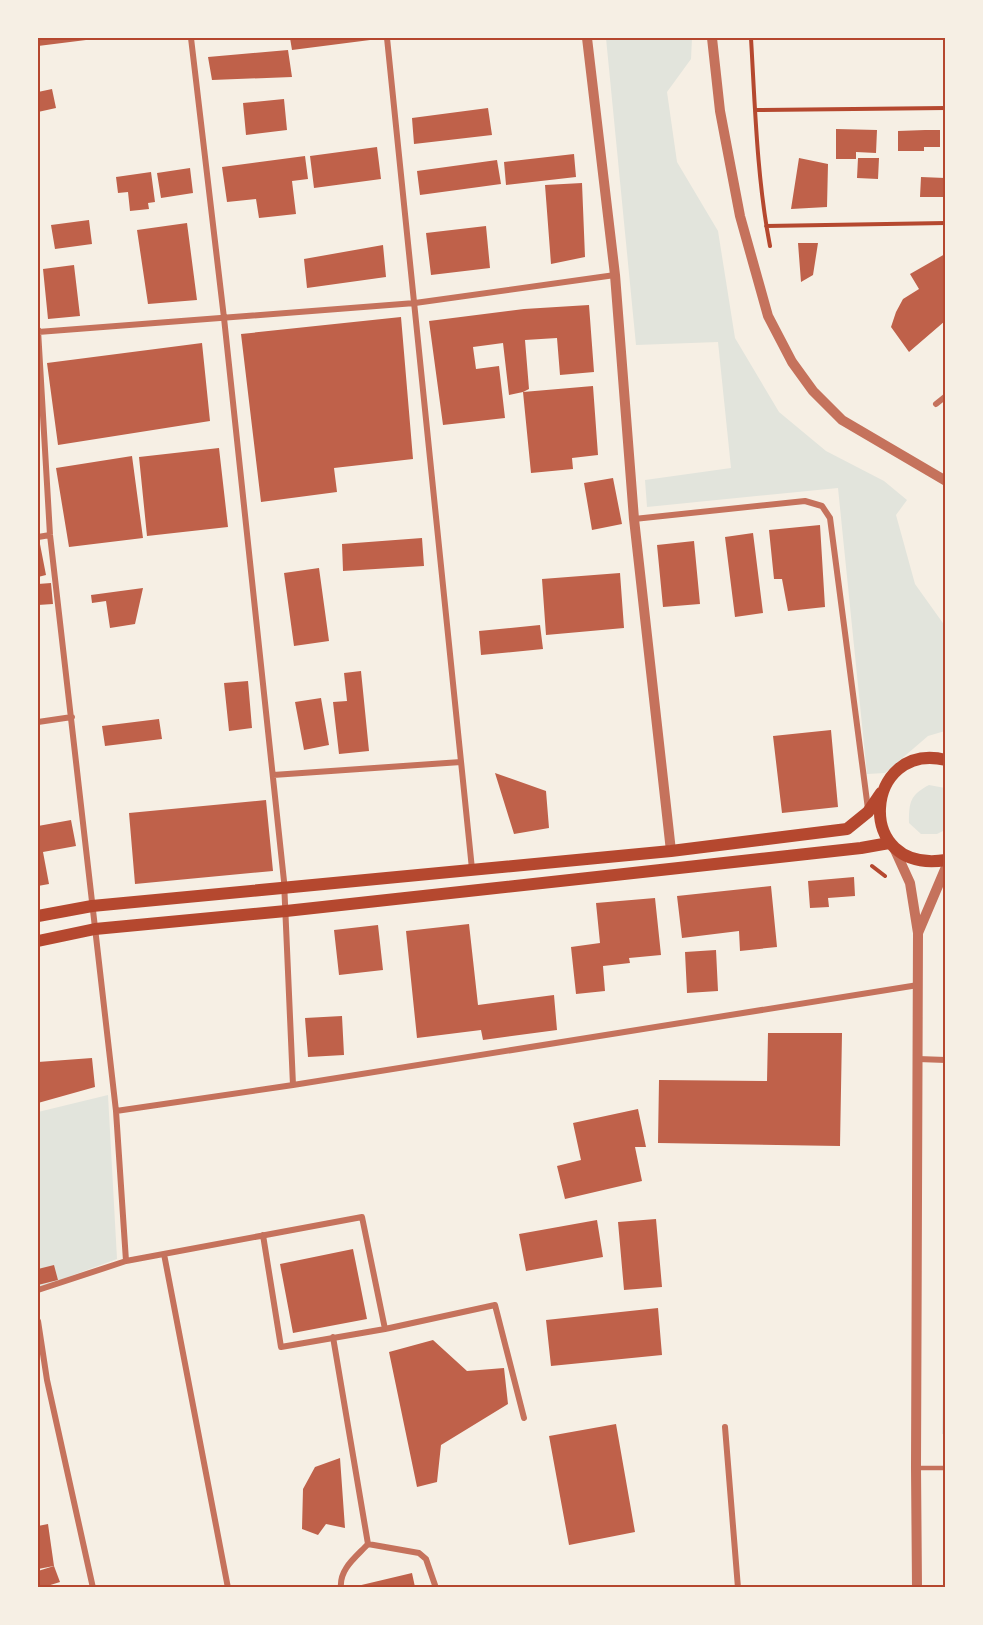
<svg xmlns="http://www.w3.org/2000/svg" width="983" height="1625" viewBox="0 0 983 1625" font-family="Raleway,sans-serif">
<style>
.green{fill:#e2e4dc}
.building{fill:#bf614a}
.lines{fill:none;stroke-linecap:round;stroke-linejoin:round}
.path{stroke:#b5482f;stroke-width:4}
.service{stroke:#c5725c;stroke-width:4.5}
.minor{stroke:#c5725c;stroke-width:6}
.tertiary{stroke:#c5725c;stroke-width:10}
.secondary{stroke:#b5482f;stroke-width:12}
.neatline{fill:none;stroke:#b5482f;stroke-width:2}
</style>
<rect width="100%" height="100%" fill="#f6efe4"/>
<path class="green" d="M606,38H692L691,59L667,92L677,162L718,231L735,338L779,412L826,451L884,481L907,500L896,515L915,584L945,626V731L928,736L885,773L867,774L838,488L647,507L645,480L731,468L718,342L636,345Z
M929,785L945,788V830L937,834H921L909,823C909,802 910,795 929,785Z
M108,1095L117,1259L38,1288V1112Z
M945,1292L946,1434H942Z"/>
<path class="building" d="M38,38H94V39L38,46Z
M290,38H370V40L292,50Z
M288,50L292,77L212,80L208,57Z
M52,89L56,108L38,112V92Z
M284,99L287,130L246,135L243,103Z
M488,108L492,135L414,144L412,118Z
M836,129L877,130L876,153L856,152V159H836Z
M925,130H940V147H924V151H898V131Z
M377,147L381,179L314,188L310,156Z
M574,154L576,177L506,185L504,162Z
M305,156L308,179L292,181L296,214L259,218L256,199L227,202L222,167Z
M799,158L828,164L827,207L791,209Z
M858,158H879L878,179L857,178Z
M497,160L501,184L420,195L417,171Z
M190,168L193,193L161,198L157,173Z
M151,172L155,202L148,203L149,209L130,211L128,192L118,193L116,177Z
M921,177L945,178L944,197H920Z
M582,183L585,257L551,264L545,185Z
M89,220L92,244L55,249L51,225Z
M187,223L197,300L148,304L137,230Z
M486,226L490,268L431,275L426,233Z
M798,243H818L813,275L801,282Z
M383,245L386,277L307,288L304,259Z
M945,254V321L909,352L891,327L896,312L903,299L919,289L910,274Z
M74,265L80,316L48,319L43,269Z
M589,305L594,372L560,375L557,338L525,340L529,389L523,392L593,386L598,455L572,458L573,469L531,473L523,392L509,395L503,343L473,347L476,369L499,366L505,418L443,425L429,321L524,309Z
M401,317L413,459L334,468L337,492L261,502L241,334Z
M202,343L210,421L58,445L47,363Z
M219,448L228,527L147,536L139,457Z
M132,456L143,538L69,547L56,468Z
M613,478L622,524L592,530L584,483Z
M820,525L825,607L788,611L782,579H774L769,530Z
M753,533L763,613L735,617L725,537Z
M422,538L424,566L343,571L342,544Z
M39,539L46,575L38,577V540Z
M694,541L700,604L663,607L657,545Z
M319,568L329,641L294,646L284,573Z
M620,573L624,628L546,635L542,579Z
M51,583L53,604L38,605V584Z
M143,588L135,624L110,628L106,601L92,603L91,595Z
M540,625L543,649L481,655L479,631Z
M361,671L369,751L339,754L333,702L347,701L344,673Z
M248,681L252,728L229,731L224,683Z
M321,698L329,745L304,750L295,702Z
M159,719L162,739L105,746L102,726Z
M831,730L838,807L782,813L773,736Z
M495,773L546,791L549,828L514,834Z
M266,800L273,871L135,884L129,813Z
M71,820L76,846L43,852L49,884L38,886V826Z
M854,877L855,896L828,898L829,907L810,908L808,881Z
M771,886L777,947L740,951L739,931L682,938L677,896Z
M655,898L661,955L629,958L630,963L603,966L605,991L576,994L571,947L600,943L596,903Z
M469,924L478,1005L554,995L557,1030L483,1040L481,1030L417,1038L406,931Z
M378,925L383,970L339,975L334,930Z
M716,950L718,991L687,993L685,952Z
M342,1016L344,1055L308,1057L305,1018Z
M768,1033H842L840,1146L658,1143L659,1080L767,1081Z
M92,1058L95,1087L38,1103V1062Z
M638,1109L646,1147H635L642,1181L565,1199L557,1166L581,1160L573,1123Z
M656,1219L662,1287L624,1290L618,1222Z
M597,1220L603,1257L526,1271L519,1234Z
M353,1249L367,1319L293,1333L280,1264Z
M54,1265L58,1280L38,1285V1269Z
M658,1308L662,1355L551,1366L546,1320Z
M433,1340L467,1371L504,1368L508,1404L441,1445L437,1482L417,1487L389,1352Z
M616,1424L635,1532L569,1545L549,1436Z
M340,1458L345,1528L326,1524L318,1535L302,1529L303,1489L315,1467Z
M48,1524L54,1566L60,1582L44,1587H38V1571L54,1566L38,1569V1526Z
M412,1573L415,1587H353Z"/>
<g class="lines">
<path class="path" d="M751,38C755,106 757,179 770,246
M755,110L946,108
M766,226L946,223
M872,866L885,876"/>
<path class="service" d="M916,1468H946"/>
<path class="minor" d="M191,38L224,318L284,881L293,1085
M387,38L472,869
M38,330L50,535L116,1111L126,1261
M38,332L415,303L615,275
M936,404L946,396
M634,519L805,501L822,506L830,518L868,809
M38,537L50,535
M38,722L72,717
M273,775L461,762
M918,1059L946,1060
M116,1111L293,1085L918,985
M263,1235L281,1347L385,1329L495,1305L524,1418
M164,1254L228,1588
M38,1290L126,1261L362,1217L385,1329
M38,1321L47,1380L93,1588
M333,1337L368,1544
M725,1427L738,1588
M368,1544L419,1553L426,1559L436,1588
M341,1588C339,1569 356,1557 368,1544"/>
<path class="tertiary" d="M587,38L615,275L634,519L671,851
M712,38L720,111L740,216L768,316L792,362L813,391L842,420L946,481
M895,850L910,883L918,933L916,1468L917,1588
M918,933L946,867"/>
<path class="secondary" d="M946,760C864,740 852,875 946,860
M38,916L92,906L671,851L847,829L868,812L881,793
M38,941L95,929L286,911L861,848L889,843"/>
</g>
<rect width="983" height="1625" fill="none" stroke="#f6efe4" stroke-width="78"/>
<rect x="39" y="39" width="905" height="1547" class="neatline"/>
</svg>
